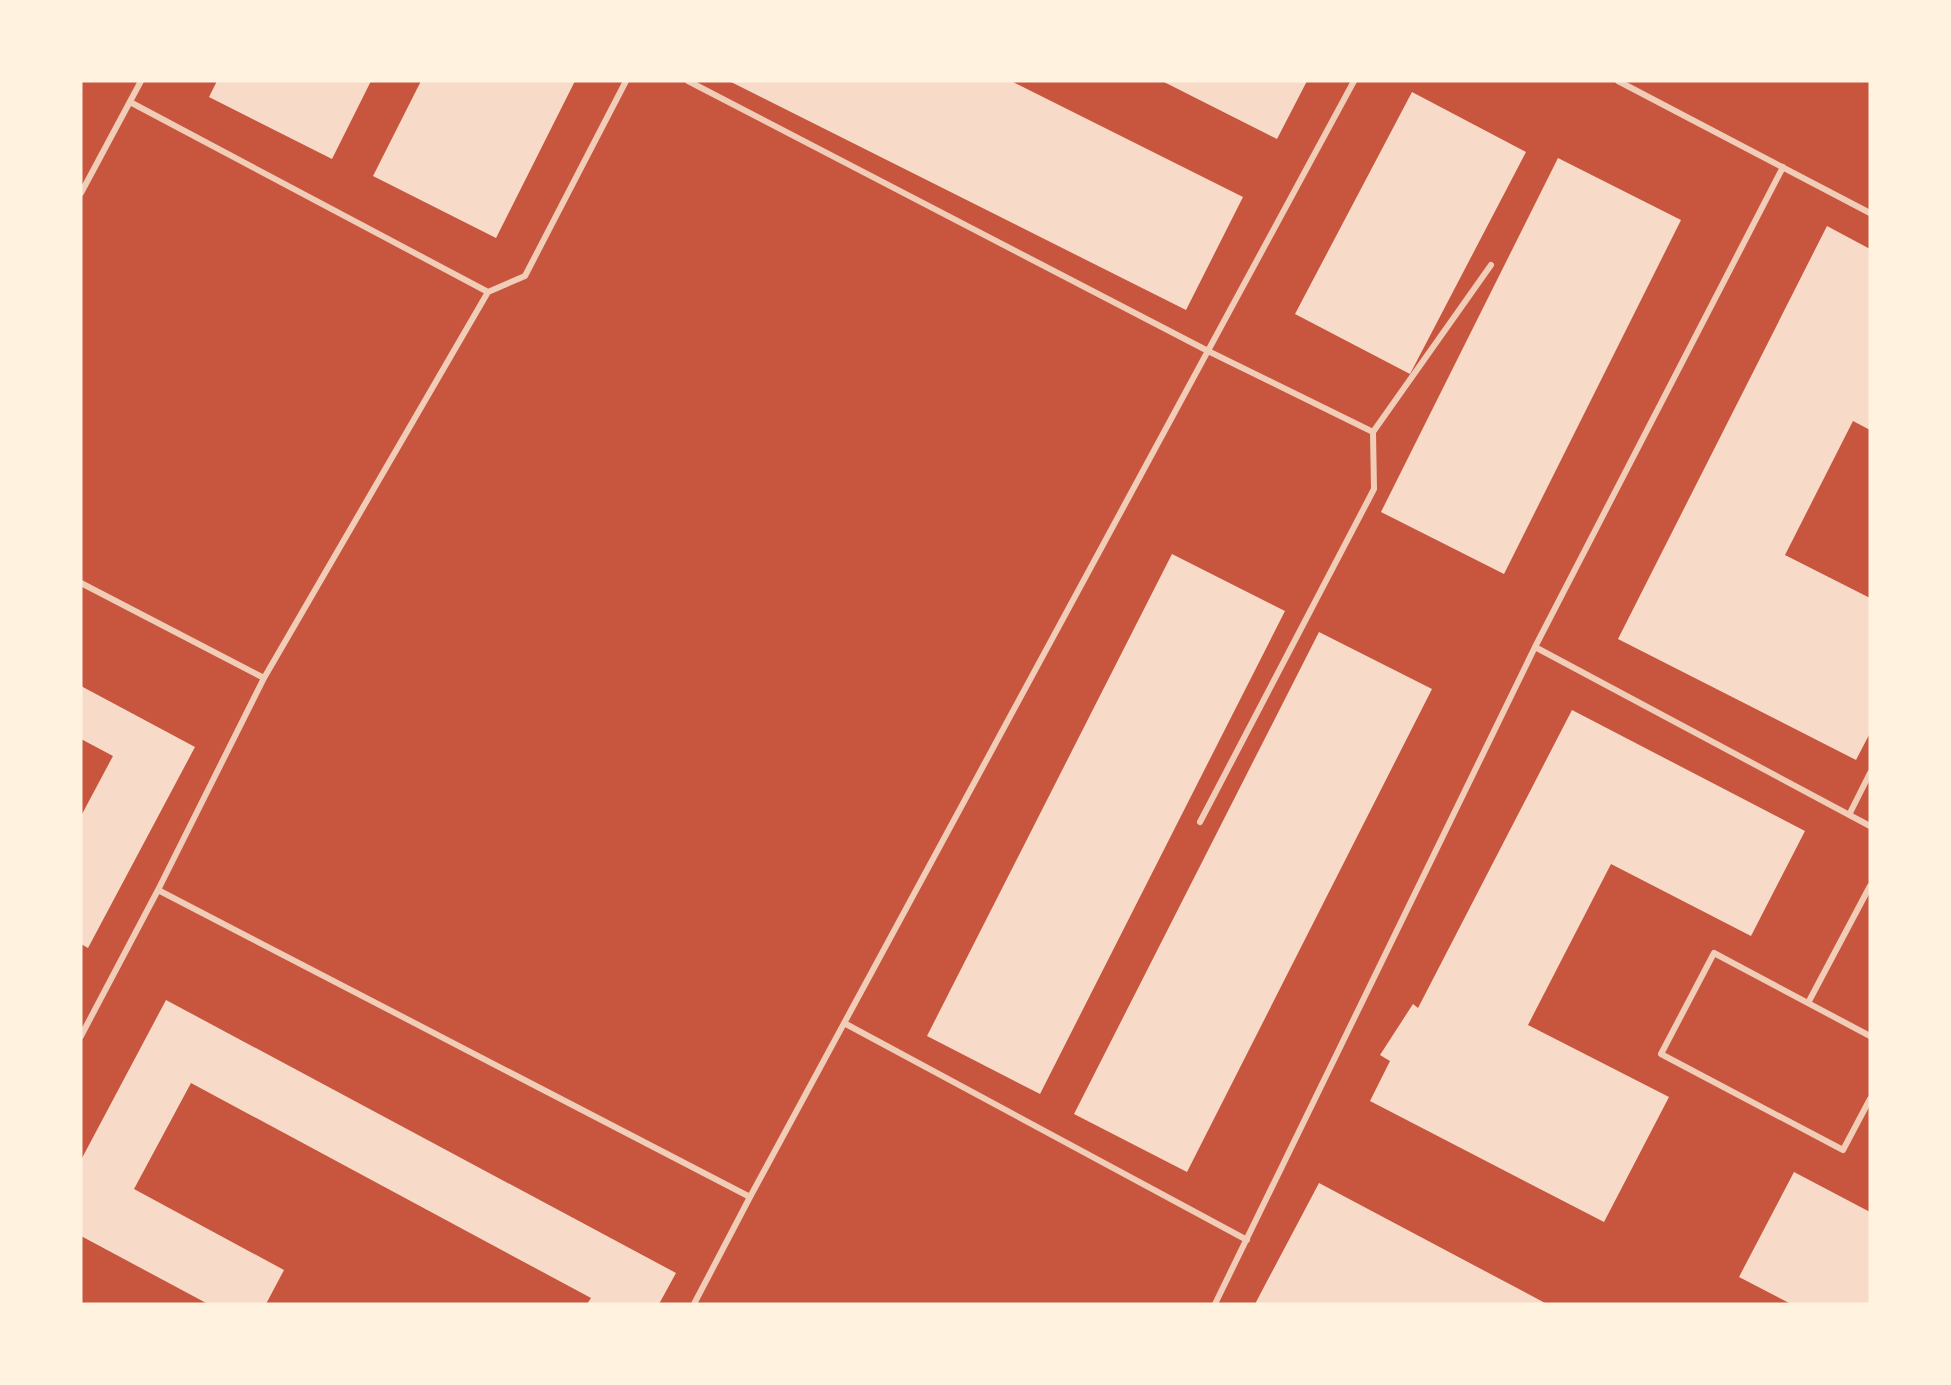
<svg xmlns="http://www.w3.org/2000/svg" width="1951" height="1385" viewBox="0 0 1951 1385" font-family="'DejaVu Sans',sans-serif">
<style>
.building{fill:#f7dbc8}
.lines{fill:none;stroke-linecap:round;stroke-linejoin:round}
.minor{stroke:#f1ccb7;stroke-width:6}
</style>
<rect width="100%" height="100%" fill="#c8553d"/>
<path class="building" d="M217,81H371L332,159L209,97Z
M421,81H575L496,238L373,176Z
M729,81H1011L1243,197L1186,310Z
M1162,81H1307L1277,139Z
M1412,92L1526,152L1410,374L1295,314Z
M1558,158L1681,220L1504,574L1381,512Z
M1827,226L1870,249V430L1853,421L1785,555L1870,598V733L1856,760L1618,639Z
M1172,554L1285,611L1040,1094L927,1036Z
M1319,632L1432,689L1187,1172L1074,1114Z
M81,686L195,747L88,948L81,944V816L113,756L81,739Z
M1572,710L1805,831L1751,936L1611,864L1528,1025L1669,1097L1604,1222L1370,1101L1390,1061L1380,1055L1413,1004L1418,1008Z
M166,1000L676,1273L659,1304H587L591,1298L191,1083L134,1189L284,1270L266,1304H208L81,1236V1160Z
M1794,1172L1870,1212V1304H1791L1739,1277Z
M1319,1183L1547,1304H1255Z"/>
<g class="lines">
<path class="minor" d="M688,81L1208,351L1373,432L1374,489L1200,822
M1618,81L1870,213
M130,102L488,292
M81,193L141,81
M1373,432L1491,265
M81,583L264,678L158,890
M1535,647L1870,826
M264,678L488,292L525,276L626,81
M1849,815L1870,773
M1808,1003L1870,886
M844,1023L1247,1240
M81,1036L158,890L750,1197L694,1304
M1870,1036L1714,953L1661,1054L1843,1150L1870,1099
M750,1197L1354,81
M1215,1304L1535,647L1783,167"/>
</g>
<rect width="1951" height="1385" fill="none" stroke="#fff3e0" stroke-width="165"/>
</svg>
